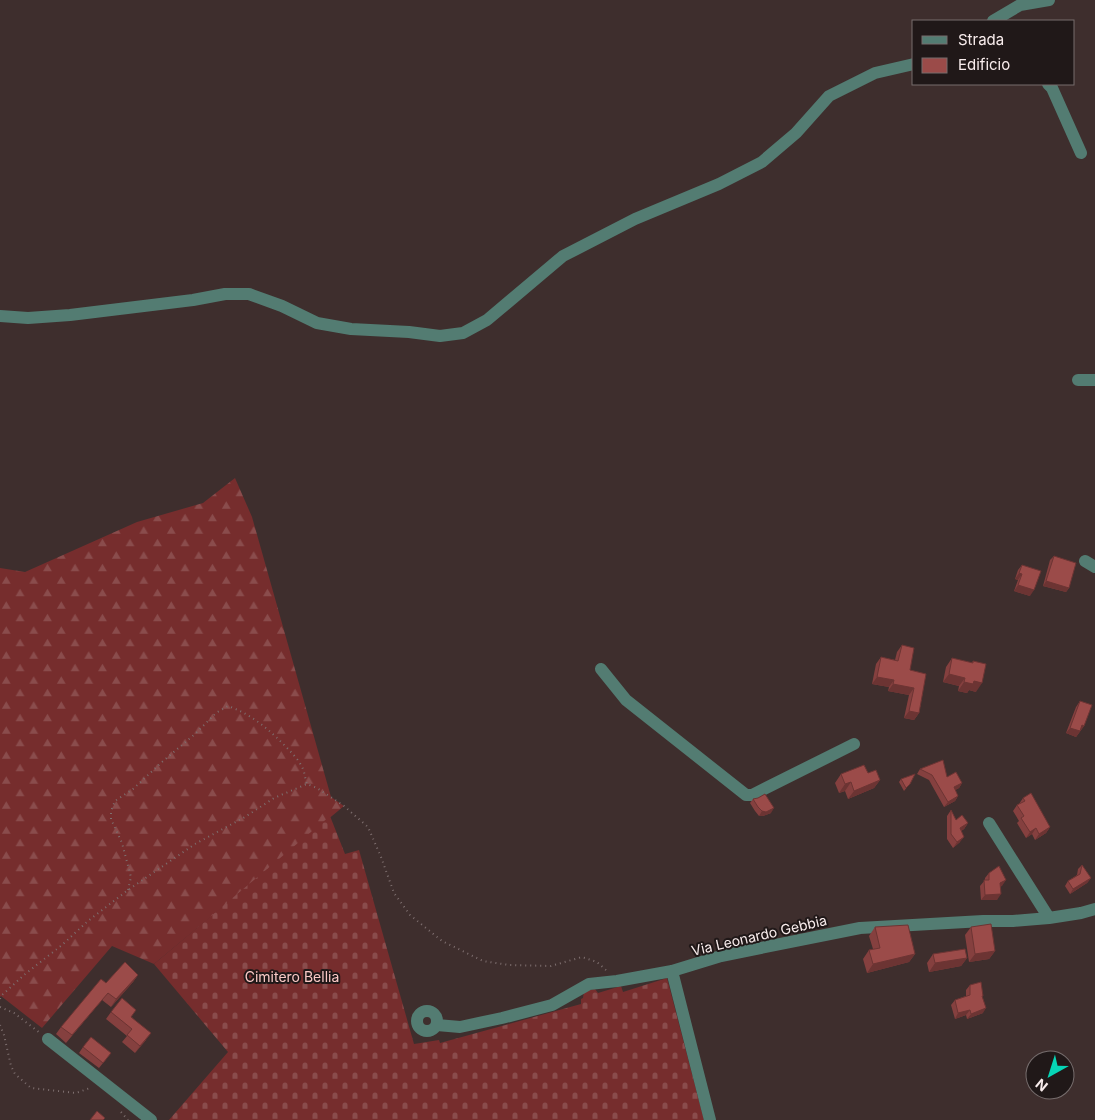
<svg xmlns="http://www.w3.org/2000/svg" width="1095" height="1120" viewBox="0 0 1095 1120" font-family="Inter,sans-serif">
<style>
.forest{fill:url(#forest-firs)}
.cemetery{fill:url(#cemetery-stones)}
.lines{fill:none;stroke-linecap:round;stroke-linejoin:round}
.path{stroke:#7e6f6f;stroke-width:2;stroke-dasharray:1 4;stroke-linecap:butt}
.minor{stroke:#537c72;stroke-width:12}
.wall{fill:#85403f}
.shaded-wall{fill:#6c3433}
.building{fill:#9b4b49;stroke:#6c3433}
.labels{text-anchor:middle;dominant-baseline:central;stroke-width:4;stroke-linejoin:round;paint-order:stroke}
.street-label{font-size:14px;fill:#f8ecec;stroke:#201818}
.park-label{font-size:14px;fill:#f9c9c6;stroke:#201818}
</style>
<defs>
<pattern id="forest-firs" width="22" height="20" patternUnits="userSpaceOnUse" patternTransform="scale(1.25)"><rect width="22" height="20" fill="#762d2d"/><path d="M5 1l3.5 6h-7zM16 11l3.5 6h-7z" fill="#8a4c4c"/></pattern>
<pattern id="cemetery-stones" width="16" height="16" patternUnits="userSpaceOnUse" patternTransform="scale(1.25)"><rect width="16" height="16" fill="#762d2d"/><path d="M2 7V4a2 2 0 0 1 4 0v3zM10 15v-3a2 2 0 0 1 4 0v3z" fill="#8a4c4c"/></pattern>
</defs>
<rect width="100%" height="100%" fill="#3e2e2d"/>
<path class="forest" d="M235,478L252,517L331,797L344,806L154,964L112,946L42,1028L1,996L0,997V568L25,572L137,522L203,503Z"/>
<path class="cemetery" d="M330,816L345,854L359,850L414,1044L439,1040L440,1043L581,1004V999L583,998L584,991L595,989L598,993L621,986L623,992L667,978L704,1120H169L228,1052L154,964Z"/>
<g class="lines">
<path class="path" d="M128,890L131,877L122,843L111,819V811L115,801L133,789L162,762L195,734L216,713L228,706C253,715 271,731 289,750C294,755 300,762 303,769C305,774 305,779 307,784
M0,999L1,996L24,975L62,945L88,921L128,890L195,844L245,817L274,798L307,784L317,788L344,806L368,827L381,857L394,893L410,915L442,941L483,961L509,965L551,966L582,957L597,962L607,971
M0,1007L14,1013L40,1033
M0,1025L4,1035L11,1066L15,1074L31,1088L76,1093L90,1088
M121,1112L128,1120"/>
<path class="minor" d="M993,21L1020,5L1049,0
M1048,84L1052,88L1081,153
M0,316L28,318L70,315L193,300L225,294H249L282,306L317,323L351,329L409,332L440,336L463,333L487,320L563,256L635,219L719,184L762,162L796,133L829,96L875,73L914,64
M1078,380H1095
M1085,561L1095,567
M601,669L626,700L746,795H752L854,744
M989,823L1049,918
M672,971L710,1120
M417 1021a10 10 0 1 1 20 0a10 10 0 1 1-20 0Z
M437,1025L460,1027L502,1018L552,1005L589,984L617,981L672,971L721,956L860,928L983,921H1013L1049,918L1081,913L1095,909
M48,1039L151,1120"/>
</g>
<path class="wall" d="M1054,556L1069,588L1066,592L1043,586L1050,560Z
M1022,565L1030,596L1014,591L1018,580L1015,579L1018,570Z
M902,645L910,670L926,674L919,713L914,720L904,718L909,695L888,691L889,687L872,684L876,664L881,657L895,660L897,652Z
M952,658L972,663L973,661L976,692L969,690L967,693L958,691L959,686L943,682L946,667Z
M1080,701L1084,726L1076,737L1066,733L1076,707Z
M920,769L962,783L959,788L955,790L958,796L955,801L944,807L929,780L917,774Z
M868,773L880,780L874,788L848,799L845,791L839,793L835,783L841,774Z
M901,779L908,786L904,791L899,782Z
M1023,798L1050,827L1046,833L1035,840L1032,834L1026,838L1017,823L1019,821L1013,811L1017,805L1019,804Z
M753,799L771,813L763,816H759L755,811L750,803Z
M951,810L956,820L968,823L964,829L961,831L960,842L953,848L947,839V816Z
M1082,865L1091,878L1087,883L1070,894L1065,886L1068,881L1077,875L1078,869Z
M989,873L1002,886H1000L997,900H981L980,886L985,880V878Z
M875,927L915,954L909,962L867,973L863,959L869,950L873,949L869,936Z
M971,927L995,951L989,959L969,962L965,935Z
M933,954L967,958L961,966L929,972L927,963Z
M138,975L133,982L111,1007L102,1000L66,1043L56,1034L61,1027L106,983Z
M970,985L983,996L982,997L983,1013L967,1019L966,1015L955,1019L951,1005L955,1000L966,996V990Z
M111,1012L132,1017L146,1040L135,1053L122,1042L127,1036L106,1019Z
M83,1047L107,1058L99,1068L79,1053Z"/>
<path class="shaded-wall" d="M1019,573L1022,574L1018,580L1015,579Z
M1046,581L1069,588L1066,592L1043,586Z
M1018,585L1034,590L1030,596L1014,591Z
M949,674L965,678L959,686L943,682Z
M877,677L894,680L889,687L872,684Z
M974,681L982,683L976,692L969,690L967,693L958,691L964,682Z
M893,684L914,688L909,695L888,691Z
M909,711L919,713L914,720L904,718Z
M1082,725L1084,726L1076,737L1066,733L1070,728Z
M880,780L874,788L848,799L854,791Z
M851,782L845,791L839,793L845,784Z
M962,783L959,788L950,793L954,787Z
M958,796L955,801L944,807L948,802Z
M774,808L771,813L763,816H759L762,811Z
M968,823L964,829L956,834L960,828Z
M1050,827L1046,833L1035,840L1039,834Z
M1036,828L1032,834L1026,838L1030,832Z
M964,837L960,842L953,848L957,842Z
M1091,878L1087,883L1070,894L1073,889Z
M1006,880L1002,886L996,889L1000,883Z
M1001,894L997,900H981L985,895Z
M995,951L989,959L969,962L975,954Z
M915,954L909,962L867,973L873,964Z
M967,958L961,966L929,972L935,963Z
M138,975L133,982L111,1007L116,999Z
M986,1008L983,1013L967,1019L971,1014Z
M970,1010L966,1015L955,1019L958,1013Z
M151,1033L146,1040L135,1053L140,1046Z"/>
<path class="building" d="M1054,556L1076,563L1069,588L1046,581Z
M1022,565L1041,571L1034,590L1018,585L1022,574L1019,573Z
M902,645L914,648L910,670L926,674L919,713L909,711L914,688L893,684L894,680L877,677L881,657L898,661Z
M952,658L973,663V661L986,664L982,683L974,681L973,684L964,682L965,678L949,674Z
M1080,701L1092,705L1084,726L1082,725L1080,731L1070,728Z
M943,760L947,777L956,772L962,783L954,787L958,796L948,802L932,775L920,769Z
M864,765L868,773L876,770L880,780L854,791L851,782L845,784L841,774Z
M915,774L910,784L906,788L901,779Z
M1031,793L1050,827L1039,834L1036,828L1030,832L1021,818L1024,816L1017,805L1025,801L1023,798Z
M765,794L774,808L766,812L762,811L758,807L753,799L758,798Z
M951,810L956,820L962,815L968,823L960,828L964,837L957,842L951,834Z
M1082,865L1091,878L1073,889L1068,881L1080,874Z
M999,866L1006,880L1000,883L1001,894L985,895L984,880H989V873Z
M991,924L995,951L975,954L971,927Z
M908,925L915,954L873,964L869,950L880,948L875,927Z
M965,949L967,958L935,963L933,954Z
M125,962L138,975L116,999L108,993L72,1035L61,1027L101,979L106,983Z
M981,982L983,996H982L986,1008L971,1014L970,1010L958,1013L955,1000L970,995V985Z
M122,998L136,1010L131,1017L151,1033L140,1046L127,1035L132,1029L111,1012Z
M91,1037L111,1053L103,1063L83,1047Z
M97,1111L105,1118L103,1120H90Z"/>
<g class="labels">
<g class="street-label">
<text transform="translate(759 935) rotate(-13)">Via Leonardo Gebbia</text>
</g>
<g class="park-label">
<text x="292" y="976">Cimitero Bellia</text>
</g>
</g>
<rect x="912" y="20" width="162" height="65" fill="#201818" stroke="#766d6d"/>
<rect x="922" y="36" width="25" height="8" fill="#537c72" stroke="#766d6d"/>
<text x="958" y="45" font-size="15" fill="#f8ecec">Strada</text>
<rect x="922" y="58" width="25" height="15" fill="#9b4b49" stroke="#766d6d"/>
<text x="958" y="70" font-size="15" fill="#f8ecec">Edificio</text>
<g transform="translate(1050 1075) rotate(219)"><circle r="24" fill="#201818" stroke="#766d6d"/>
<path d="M0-4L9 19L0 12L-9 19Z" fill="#06d5b6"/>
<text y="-8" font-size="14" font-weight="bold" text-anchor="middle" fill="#f8ecec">N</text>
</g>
</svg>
